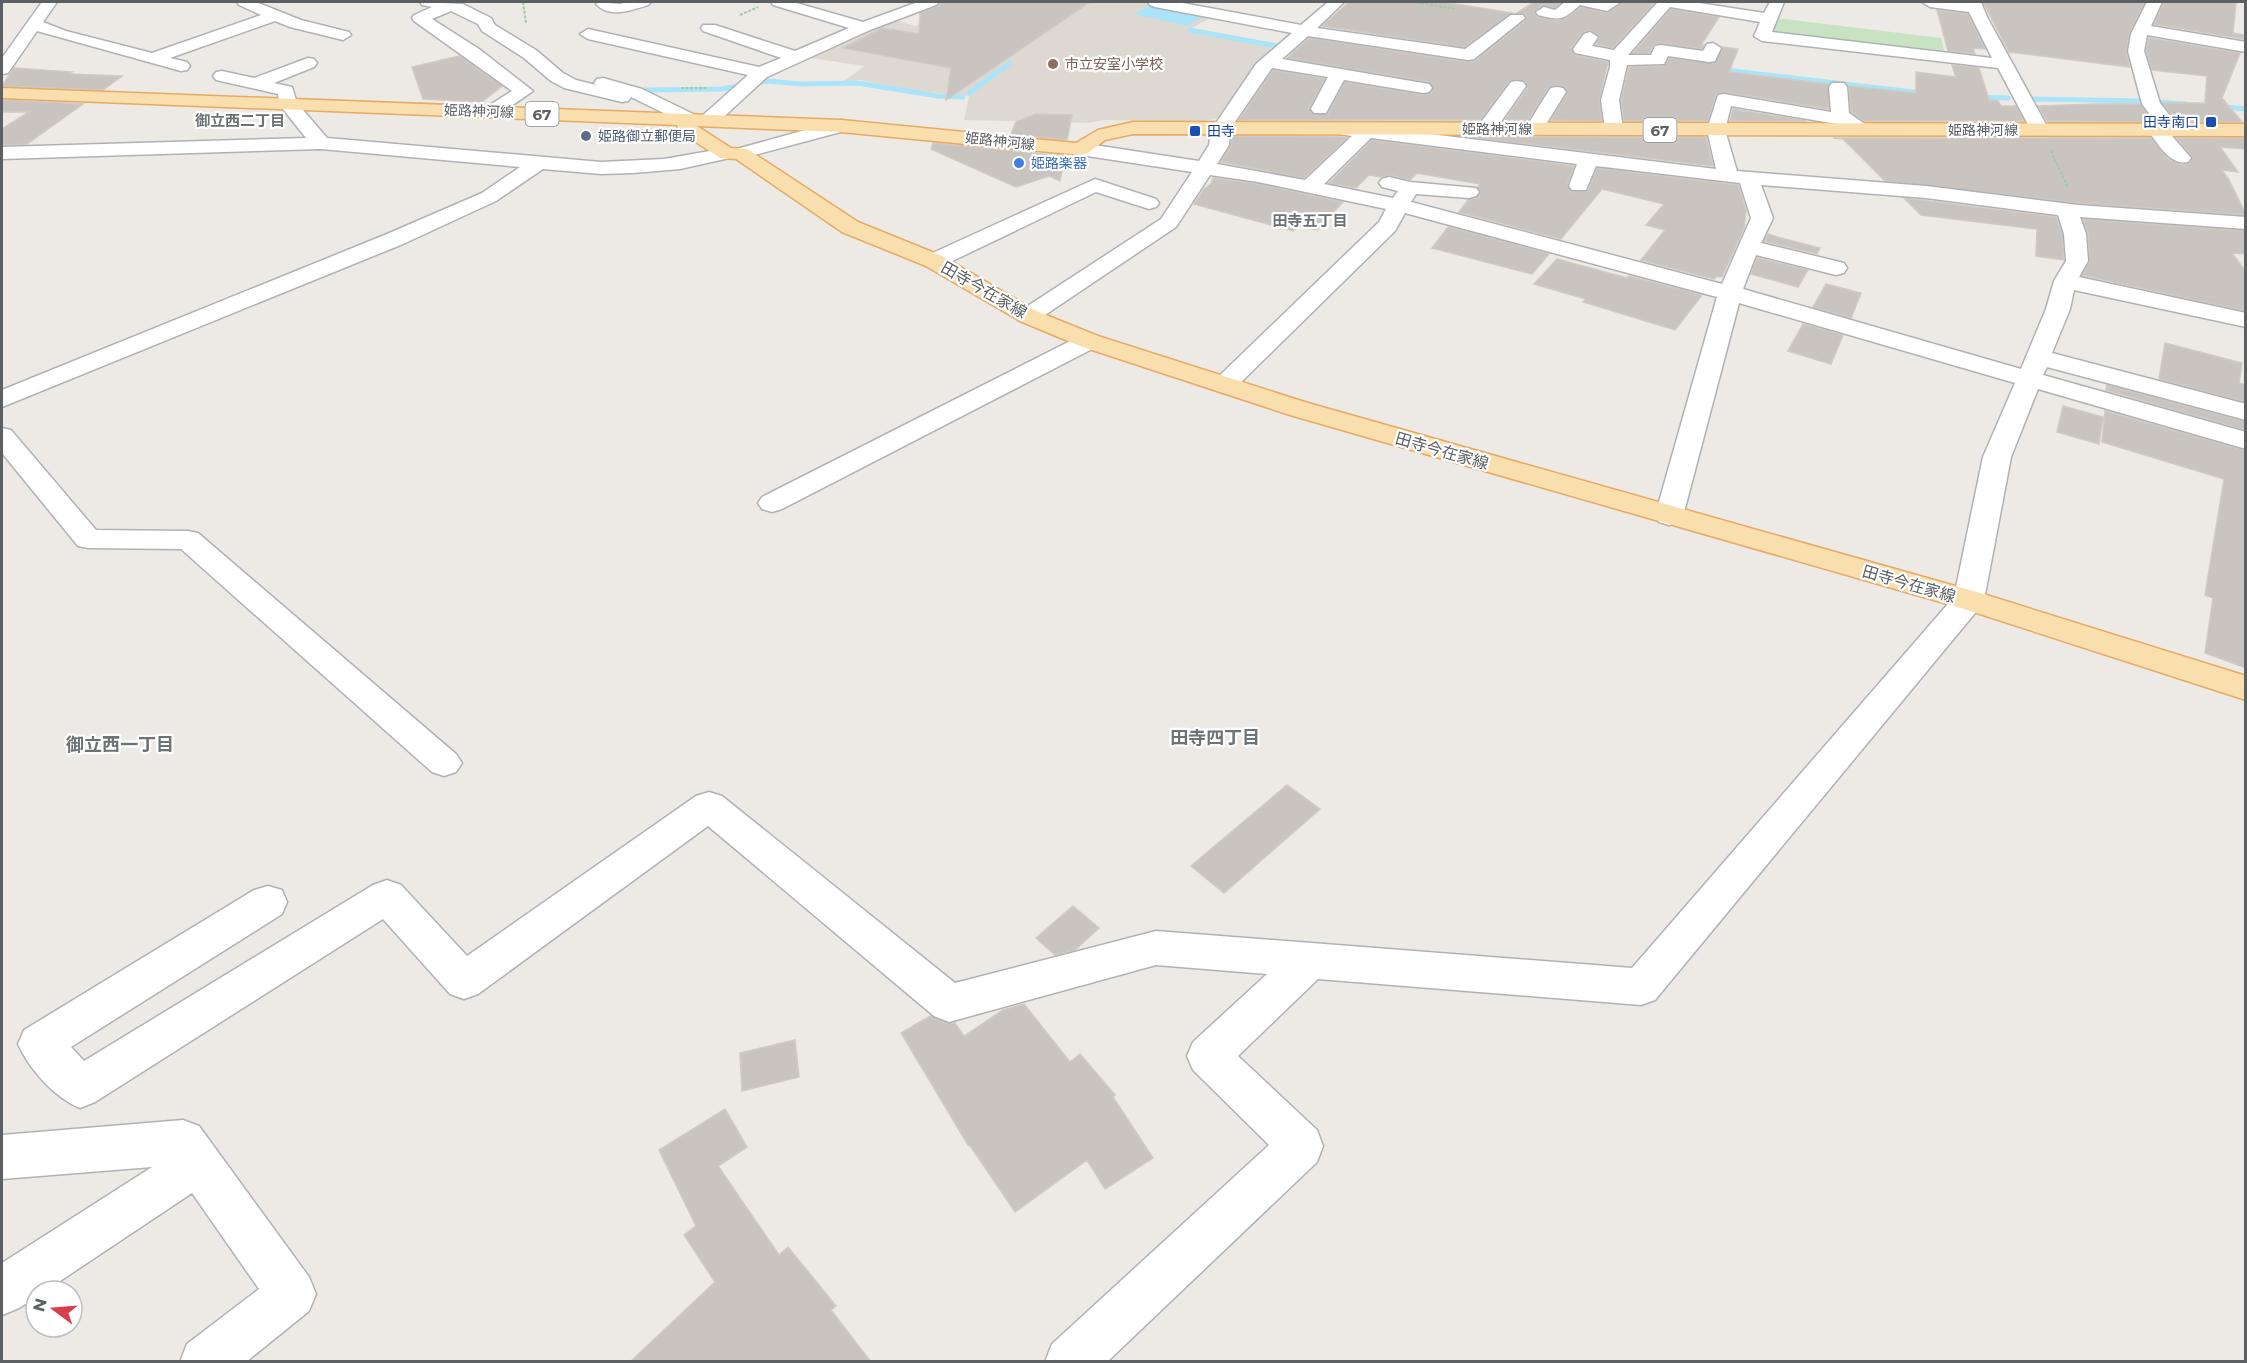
<svg xmlns="http://www.w3.org/2000/svg" width="2247" height="1363" viewBox="0 0 2247 1363" font-family="Montserrat,'Noto Sans JP',sans-serif">
<style>
.education{fill:#ddd9d2}
.green{fill:#c8e3c2}
.water{fill:#a9e4f8}
.lines{fill:none;stroke-linecap:round;stroke-linejoin:round}
.stream{stroke:#a9e4f8;stroke-width:5}
.building{fill:#c9c4c0;stroke:#d1cac3;stroke-width:1.5}
.minor-casing{stroke:#afb2b5;stroke-width:3}
.major-casing{stroke:#e6aa64;stroke-width:3}
.path{stroke:#a0cba4;stroke-width:2;stroke-dasharray:3 1.5;stroke-linecap:butt}
.minor{fill:#fff;fill-rule:evenodd}
.major{fill:#f9dfad;fill-rule:evenodd}
.education-dot{fill:#8d6e63;stroke:#fff;stroke-width:2}
.transit-dot{fill:#1a4fb4;stroke:#fff;stroke-width:2}
.service-dot{fill:#5c6f8a;stroke:#fff;stroke-width:2}
.shop-dot{fill:#3f7fe0;stroke:#fff;stroke-width:2}
.labels{text-anchor:middle;dominant-baseline:central;stroke-width:4.5;stroke-linejoin:round;paint-order:stroke}
.far-education-label{font-size:14px;fill:#785e54;stroke:#fff;text-anchor:start}
.far-street-label{font-size:14px;fill:#5c6063;stroke:#fff}
.far-transit-label{font-size:14px;fill:#164399;stroke:#fff;text-anchor:end}
.far-service-label{font-size:14px;fill:#4e5e75;stroke:#fff;text-anchor:start}
.far-shop-label{font-size:14px;fill:#366cbe;stroke:#fff;text-anchor:start}
.shield{fill:#fff;stroke:#8d9092;stroke-width:1.5}
.shield-label{font-size:15px;font-weight:bold;fill:#5c6063}
.far-neighbourhood-label{font-size:15px;font-weight:bold;fill:#6d7275;stroke:#fff}
.street-label{font-size:16px;fill:#5c6063;stroke:#fff}
.neighbourhood-label{font-size:18px;font-weight:bold;fill:#6d7275;stroke:#fff}
</style>
<rect width="100%" height="100%" fill="#ede9e4"/>
<path class="education" d="M975,2H1145L1213,16L1189,30L1278,48L1221,117L1200,122L1104,120L1088,123L964,120L969,96L909,90L860,80L844,81L865,66L804,57L893,19L915,26Z"/>
<path class="green" d="M1776,18L1941,38L1945,54L1773,34Z"/>
<path class="water" d="M1148,6L1202,17L1187,26L1134,14Z"/>
<g class="lines">
<path class="stream" d="M1190,30L1309,52
M1716,69L1930,94
M644,90L722,89L768,81L801,84L857,83L938,96L963,97
M969,93L1010,63
M1975,97L2008,98
M2032,99L2141,101
M2157,102L2186,104
M2217,106L2246,109"/>
</g>
<path class="building" d="M941,2H1090L946,100L951,68L843,48L882,28L919,34L920,13L937,7Z
M1349,2H1443L1512,13L1464,47L1322,26Z
M1534,2H1562L1554,8L1543,5L1534,12L1537,17L1557,21L1566,18L1581,7L1607,13L1623,2H1655L1613,48L1596,44L1600,37L1589,30L1582,33L1571,48L1575,55L1608,62L1599,99L1602,121L1551,120L1568,92L1565,87L1557,85L1549,87L1528,120H1505L1528,87L1525,81L1517,79L1509,81L1480,120H1239L1273,70L1325,79L1309,108L1314,115L1328,114L1345,82L1423,95L1429,94L1434,89L1429,82L1287,58L1309,38L1468,62L1475,61L1526,20L1525,14L1517,13Z
M1983,2H2145L2129,34L2126,51L2130,67L2009,52Z
M2164,2H2236L2233,33L2244,35L2243,39L2154,24Z
M1671,9L1719,17L1701,45H1704L1702,49L1661,43L1653,45L1650,53H1633Z
M1937,10L1968,14L1985,49L1973,48L1975,54L1948,51Z
M2149,38L2240,53L2222,98L2242,122H2177L2163,103H2205L2207,76L2152,70L2146,51Z
M1723,47L1738,49L1729,72L1828,84L1829,109L1724,92L1716,94L1708,121H1624L1621,100L1629,67L1664,66L1669,58L1715,63Z
M459,56L502,86L482,102L423,99L412,67Z
M1952,65L1979,68L1989,100L1998,101L2001,106H2016L2024,121H1864L1851,112L1849,86L1916,93V72L1956,77Z
M14,68L72,72L68,74L122,76L103,90L2,86Z
M2,100L83,104L27,144L2,145V129L29,112H2Z
M2098,104H2140L2153,122L2047,121L2038,106Z
M1733,109L1806,121H1730Z
M1035,114L1072,115L1067,140L1011,134L1016,122Z
M1232,136L1342,137L1347,138L1304,178L1221,162L1231,146Z
M1472,137H1706L1713,166Z
M1833,138H2151L2168,159L2182,165L2190,163L2193,158L2177,138H2246V149L2220,147L2238,172L2222,170L2229,180L2246,215L2078,203L1885,181L1843,139Z
M1372,140L1574,166L1567,185L1572,192L1588,191L1597,168L1738,185L1746,210L1744,228L1722,277L1717,276L1714,279L1641,260L1665,230L1646,225L1664,204L1602,189L1561,239L1459,212L1468,200L1477,198L1481,193L1478,187L1480,184L1417,173L1410,180L1390,175L1381,177L1369,175L1356,188L1329,183Z
M933,143L1065,156L1060,181L1049,176L1016,187L931,149Z
M1213,178L1258,184L1343,202L1317,230L1299,226L1293,231L1194,204L1204,189L1211,184Z
M1904,198L2056,217L2062,234L2064,260L2036,256L2037,229L1921,215Z
M2083,219L2246,231V254L2232,253L2246,272V311L2082,275L2090,261L2088,234Z
M1448,227L1549,254L1532,274L1432,248Z
M1768,234L1777,237L1820,248L1817,254L1764,241Z
M1757,258L1808,270L1798,287L1751,274Z
M1557,259L1627,278L1629,276L1702,295L1675,330L1583,302L1586,299L1534,284Z
M1826,284L1861,293L1851,318L1813,307Z
M1803,324L1843,335L1831,364L1788,351Z
M2165,343L2242,363L2239,383L2246,385V402L2159,379Z
M2107,385L2246,422V430L2106,390Z
M2063,406L2103,417L2099,444L2057,432Z
M2105,411L2246,451V668L2205,653L2213,598L2205,595L2224,479L2102,442Z
M1287,785L1320,809L1224,893L1191,866Z
M1073,906L1099,928L1075,950L1055,955L1036,938Z
M1024,1004L1070,1062L1080,1054L1115,1095L1113,1097L1153,1158L1105,1189L1087,1160L1015,1212L969,1144L968,1145L901,1033L930,1016L948,1024L955,1023L964,1036L1003,1010Z
M795,1040L799,1077L742,1091L740,1053Z
M725,1109L747,1147L718,1166L779,1255L788,1247L836,1306L831,1310L871,1362H630L715,1282L684,1235L696,1226L659,1150Z"/>
<g class="lines">
<g class="minor-casing">
<path id="minor" d="M42,2H57L43,22L66,31L152,53L261,15L239,5L237,2H256L301,20L349,32L351,35L343,40L290,27L275,21L170,58L187,62L190,66L187,70L181,71L37,31L8,73L2,74V58Z
M420,2L463,4L491,18L495,25L536,50L563,73L576,80L596,85L594,83L597,79L603,78L642,89L695,115L697,119L695,123L688,125L631,97L628,101L622,102L564,88L551,81L524,58L482,31L478,24L451,11L432,19L479,49L533,91L497,116H485L482,112L485,108L512,91L414,21L412,18L414,15L432,7L422,5Z
M598,2L620,4L628,2H651L648,5C632,10 610,19 596,4Z
M771,2H793L863,22L918,2H939L936,5L870,30L767,77L716,124H702L700,120L702,116L748,75L588,39L580,34L588,29L759,67L781,58L703,31L701,28L703,25H715L795,51L849,28L773,5Z
M1148,2H1177L1301,25L1328,2H1344L1317,28L1465,49L1511,15H1523L1525,18L1474,59L1468,60L1308,36L1282,59L1423,83L1429,84L1432,88L1429,92L1423,93L1344,80L1326,113H1314L1311,109L1328,77L1272,68L1230,129L1229,145L1217,164L1305,180L1352,136L1333,133L1331,129L1333,125L1340,123L1716,169L1707,130L1718,95L1724,94L1831,112L1829,87L1832,83H1844L1847,87L1849,113L1869,127L1867,131L1860,133L1843,125L1731,106L1725,130L1737,171L1926,186L2078,205L2246,217V229L2080,217L2086,234L2088,261L2079,277L2246,313V327L2074,290L2070,309L2052,353L2246,404V420L2047,367L2043,375L2246,432V449L2038,389L2011,457L1984,600L1980,607L1655,1000L1641,1005L1318,979L1238,1056L1317,1130L1323,1146L1317,1162L1107,1362H1045L1052,1344L1269,1145L1193,1070L1187,1056L1193,1042L1267,974L1156,965L949,1022L934,1016L708,826L478,994L464,999L450,994L383,919L95,1102L80,1108C55,1098 29,1069 18,1044L24,1030L254,890L268,886L282,890L287,902L282,914L71,1047L84,1061L373,885L387,880L401,885L467,956L696,796L709,792L722,796L955,983L1156,931L1632,968L1954,597L1983,457L2015,383L1739,303L1683,516L1679,522L1669,525L1659,522L1655,516L1717,297L1405,213L1395,231L1233,390L1224,393L1215,390L1211,385L1215,380L1379,222L1386,209L1258,182L1210,175L1176,227L1036,321L1028,323L1020,321L1016,316L1020,311L1161,219L1192,172L1081,155L1074,153L1071,149L1074,145L1081,143L1199,161L1209,145L1212,129L1256,64L1292,33L1155,7L1150,5ZM1371,138L1577,164L1569,186L1572,190H1586L1596,166L1740,183L1751,218L1722,284L1411,202L1416,194L1469,198L1476,196L1479,192L1476,188L1410,182L1389,177L1382,179L1379,183L1382,187L1398,191L1393,198L1324,184ZM1761,185L1926,198L2058,215L2064,234L2066,261L2054,281L2046,309L2021,369L1743,289L1756,255L1836,275L1844,273L1847,268L1844,263L1761,243L1773,218Z
M1565,2H1621L1607,11L1580,5C1563,20 1561,21 1538,15L1536,12L1544,7L1555,10Z
M1658,2H1693L1764,13L1770,2H1784L1772,32L1992,58L1969,12L1930,7L1922,2H1981L1987,17L2049,130L2047,134H2033L1998,68L1762,41L1754,36L1760,22L1670,7L1628,55H1651L1655,46L1661,45L1703,51L1707,44L1713,43L1721,48L1715,61L1709,62L1668,56L1664,64L1627,65L1619,100L1623,129L1621,133H1607L1605,129L1601,100L1610,67V60L1575,53L1573,49L1584,34L1590,32L1598,37L1592,46L1614,50Z
M2147,2H2162L2151,26L2246,42V52L2147,35L2144,51L2160,103L2181,130L2179,134L2172,136L2191,158L2188,162C2170,166 2157,143 2148,130L2150,126L2158,125L2142,104L2128,51L2131,34Z
M308,58L314,59L317,63L314,67L274,83L292,87L297,103L327,138L601,162L664,159L727,148L733,150L841,120L848,122L850,126L848,130L747,157H734L680,169L633,173L601,174L543,169L496,201L403,244L2,407V390L387,234L482,193L520,167L321,149L2,159V147L306,138L279,104L278,94L216,80L213,76L216,72L222,71L254,78Z
M1517,81L1523,82L1526,86L1493,133H1479L1477,129L1479,125L1511,82Z
M1557,87L1563,88L1566,92L1543,129L1541,133H1527L1525,129L1548,92L1551,88Z
M1095,179L1156,199L1159,203L1156,207L1149,209L1096,192L942,266L934,268L926,266L923,261L926,256Z
M1089,334L1098,336L1101,341L1098,346L782,509L772,512L762,509L758,503L762,497L1080,336Z
M2,428L11,430L96,530L188,531L198,533L456,754L462,763L456,772L444,776L432,772L181,549L88,548L78,546L2,453Z
M183,1120L199,1126L309,1277L316,1294L309,1311L246,1362H180L187,1344L259,1289L192,1193L45,1291H36V1297L19,1308L2,1315V1263L152,1167L2,1179V1135Z"/>
</g>
<g class="major-casing">
<path id="major" d="M2,88L841,120L1076,143L1098,130L1133,122L2246,124V136L1133,134L1105,140L1088,153L1081,155L841,132L697,126L731,148L747,149L858,222L942,256L1036,311L1098,336L1308,403L1980,593L2246,676V700L1958,607L1290,415L1080,346L1020,321L926,266L842,232L736,159L720,158L679,131L677,125L2,98Z"/>
</g>
<path class="path" d="M523,2L526,23
M1412,2L1456,9
M740,15L758,7
M681,88H707
M2051,151L2068,188"/>
<use href="#minor" class="minor"/>
<use href="#major" class="major"/>
</g>
<circle class="education-dot" cx="1053" cy="64" r="6"/>
<g class="transit-dot">
<rect x="2205" y="116" width="12" height="12" rx="3"/>
<rect x="1189" y="125" width="12" height="12" rx="3"/>
</g>
<circle class="service-dot" cx="586" cy="136" r="6"/>
<circle class="shop-dot" cx="1019" cy="163" r="6"/>
<g class="labels">
<g class="far-education-label">
<text x="1065" y="64">市立安室小学校</text>
</g>
<g class="far-street-label">
<text transform="translate(479 111) rotate(2)">姫路神河線</text>
<text x="1497" y="129">姫路神河線</text>
<text x="1983" y="130">姫路神河線</text>
<text transform="translate(1000 141) rotate(6)">姫路神河線</text>
</g>
<g class="far-transit-label">
<text x="2199" y="122">田寺南口</text>
<text x="1207" y="131" text-anchor="start">田寺</text>
</g>
<g class="far-service-label">
<text x="598" y="136">姫路御立郵便局</text>
</g>
<g class="far-shop-label">
<text x="1031" y="163">姫路楽器</text>
</g>
<g class="shield">
<rect x="525.5" y="102" width="33" height="24" rx="4.5"/>
<rect x="1643.5" y="118" width="33" height="24" rx="4.5"/>
</g>
<g class="shield-label">
<text x="542" y="114">67</text>
<text x="1660" y="130">67</text>
</g>
<g class="far-neighbourhood-label">
<text x="240" y="120">御立西二丁目</text>
<text x="1310" y="220">田寺五丁目</text>
</g>
<g class="street-label">
<text transform="translate(984 290) rotate(30)">田寺今在家線</text>
<text transform="translate(1442 451) rotate(16)">田寺今在家線</text>
<text transform="translate(1909 584) rotate(16)">田寺今在家線</text>
</g>
<g class="neighbourhood-label">
<text x="1215" y="738">田寺四丁目</text>
<text x="120" y="745">御立西一丁目</text>
</g>
</g>
<rect width="2247" height="1363" fill="none" stroke="#5c6063" stroke-width="6"/>
<g transform="translate(54 1309) rotate(286)"><circle r="28" fill="#ffffff" stroke="#bebfc1" stroke-width="1.5"/>
<path d="M0-4.5L10 22L0 15L-10 22Z" fill="#db3c4c"/>
<text y="-9" font-size="16" font-weight="bold" text-anchor="middle" fill="#5c6063">N</text>
</g>
</svg>
